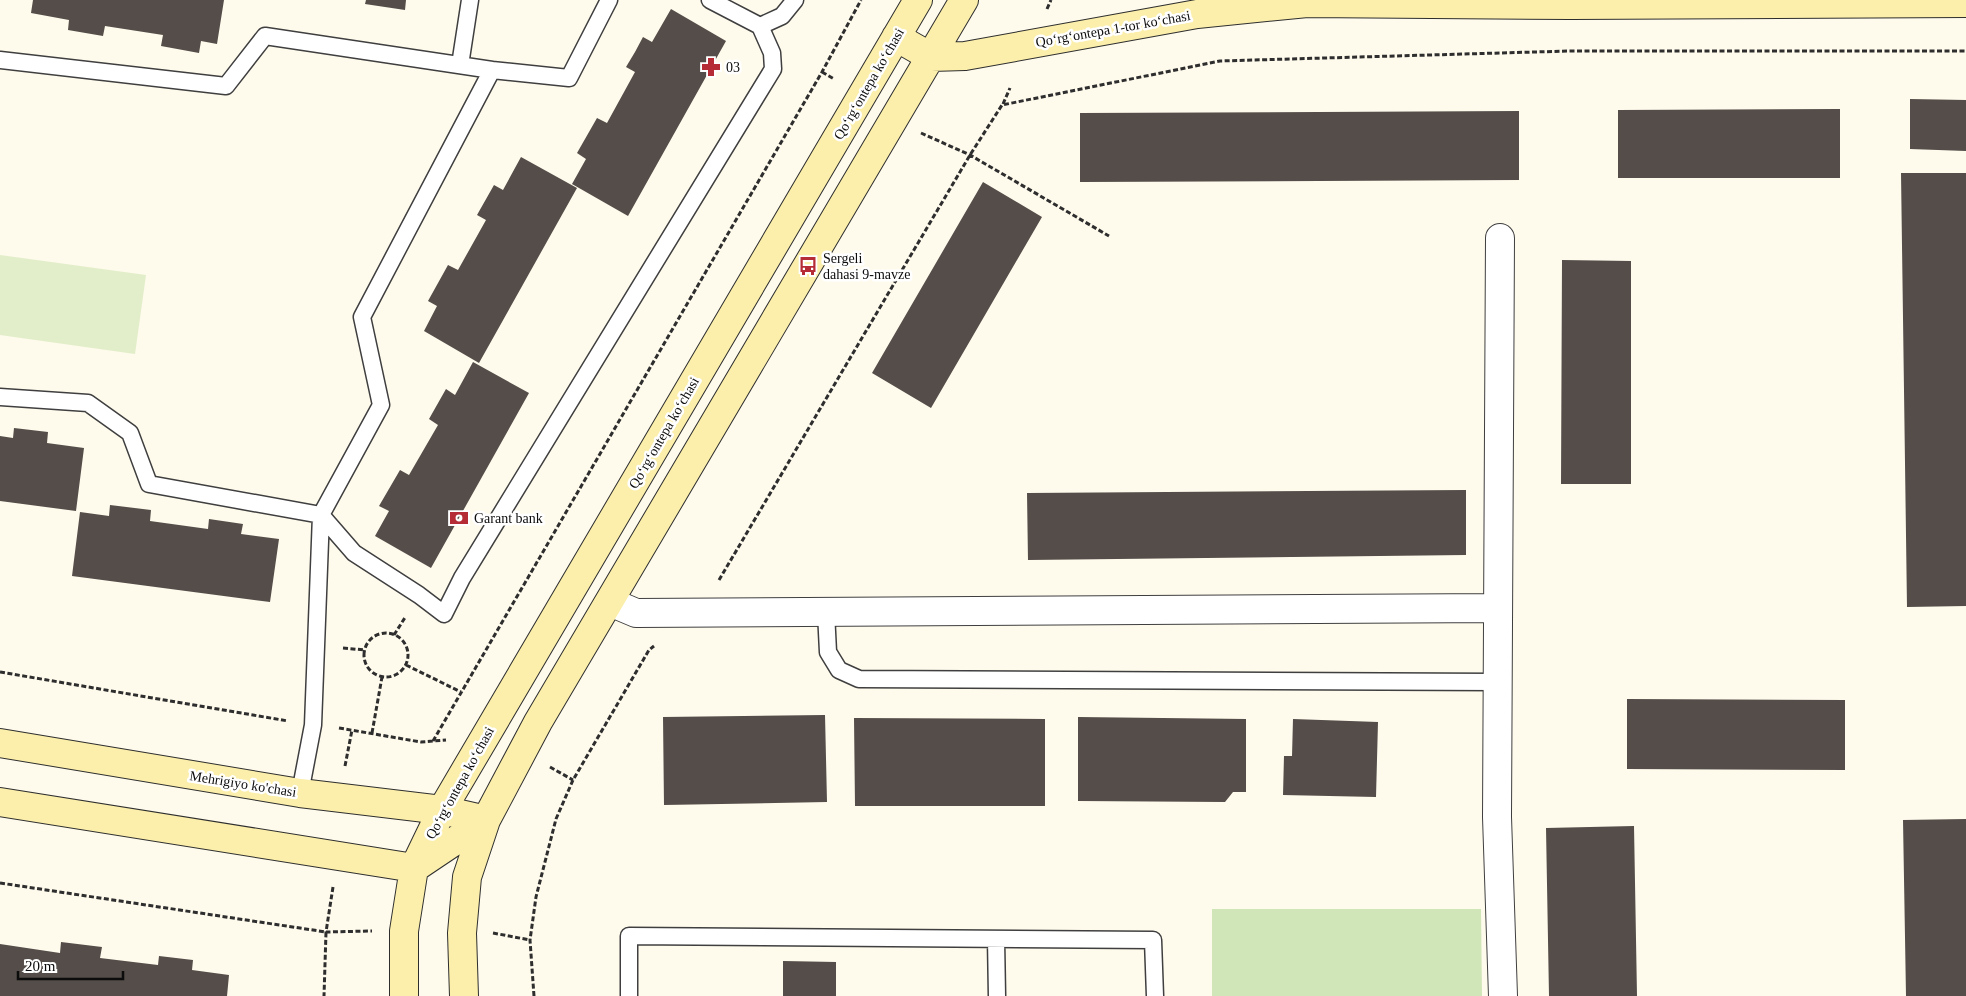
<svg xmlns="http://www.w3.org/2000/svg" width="1966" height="996" viewBox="0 0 1966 996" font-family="Georgia,serif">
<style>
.green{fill:#d1e6b8}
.pitch{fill:#e2eec9}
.building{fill:#544d49}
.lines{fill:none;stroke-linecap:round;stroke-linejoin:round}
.lane-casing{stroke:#3f3f3f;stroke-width:19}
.street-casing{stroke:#3f3f3f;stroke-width:30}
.secondary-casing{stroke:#2e2e2e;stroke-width:30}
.path{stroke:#2e2e2e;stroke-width:3;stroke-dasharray:5 2.5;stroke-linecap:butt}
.lane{stroke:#fff;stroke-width:16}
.street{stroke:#fff;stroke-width:28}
.secondary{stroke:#fbefab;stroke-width:28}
.labels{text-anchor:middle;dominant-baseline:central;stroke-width:5;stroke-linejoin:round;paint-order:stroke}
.street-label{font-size:14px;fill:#0c0c0c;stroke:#fff}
.poi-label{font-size:14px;fill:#0c0c0c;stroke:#fff;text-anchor:start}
</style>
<rect width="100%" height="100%" fill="#fefaec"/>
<path class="green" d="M1212,909H1481L1482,996H1212Z"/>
<path class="pitch" d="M0,255L146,275L135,354L0,335Z"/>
<path class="building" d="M33,0H224L217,44L201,41L199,53L161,46L163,35L105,26L103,36L68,30L69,20L31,13Z
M366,0H406L405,10L365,4Z
M671,9L726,41L628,216L572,184L586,159L577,153L597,118L607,123L635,72L626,67L635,52L643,37L652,42Z
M1910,99L1966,100V151L1910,149Z
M1840,109V178H1618V110Z
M1519,111V180L1080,182V113Z
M521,157L577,188L479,363L424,331L437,306L428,301L448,265L458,270L486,220L477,215L494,185L503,190Z
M1901,173H1966V606L1907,607Z
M983,182L1042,217L931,408L872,373Z
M1562,260L1631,261V484H1561Z
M473,362L529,393L431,568L375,536L389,511L379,506L400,470L409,475L438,425L429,419L446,389L455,395Z
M14,428L48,432L47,443L84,448L76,511L0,501V436L13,438Z
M1466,490V555L1028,560L1027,493Z
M110,505L151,510L150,521L208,529L209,519L243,524L241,534L279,539L270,602L72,576L80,512L109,516Z
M1627,699L1845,700V770L1627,769Z
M825,715L827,802L664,805L663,717Z
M1078,717L1246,719V792H1233L1225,802L1078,801Z
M854,718L1045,719V806H855Z
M1293,719L1378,722L1376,797L1283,795L1284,756H1292Z
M1966,819V996H1906L1903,820Z
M1634,826L1637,996H1549L1546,828Z
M61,942L102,947L100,958L158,965L159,956L193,960L192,970L229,975L227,996H0V944L60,953Z
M783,961L836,962V996H783Z"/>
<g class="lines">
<g class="lane-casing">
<path id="lane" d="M710,0L760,26L782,16L795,0
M0,60L226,86L265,36L492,70L362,317L381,405L321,515L313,725L300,793
M460,65L470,0
M492,70L569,78L609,0
M0,397L88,403L130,433L149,484L321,515L354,553L419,595L444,614L462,578L773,69L772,53L760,26
M826,612L828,652L839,670L859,679L1498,682
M996,939L997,996
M629,996V936L1153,940L1155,996"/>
</g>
<g class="street-casing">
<path id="street" d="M1500,238L1497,817L1503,996
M610,602L636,613L1498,608"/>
</g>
<g class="secondary-casing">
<path id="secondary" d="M896,37L931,57L965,56L1197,14L1307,3L1571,5L1966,3
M0,743L300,793L442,810L486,820
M0,802L414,868
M416,867L486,820
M404,996V931L414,868L442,810L918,0
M464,996L462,933L467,877L486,820L538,722L964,0"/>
</g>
<path class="path" d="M1047,9L1051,0
M822,72L834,79
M1003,104L1010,88
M921,133L970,155L1109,236
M719,580L970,155L1002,105L1220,61L1570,51H1966
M364 655a22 22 0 1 1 44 0a22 22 0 1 1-44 0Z
M394,635L406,616
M343,648L365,650
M406,665L461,692
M0,672L288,721
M339,728L421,742L446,740
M372,733L382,677
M433,741L822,72L861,0
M345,766L352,730
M550,767L573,780
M0,883L326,932L324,996
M333,887L326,932L372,931
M493,933L530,940
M534,996L530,940L536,897L556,819L573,780L649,650L654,646"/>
<use href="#lane" class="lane"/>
<use href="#street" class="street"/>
<use href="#secondary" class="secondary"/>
</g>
<defs>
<g id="pharmacy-bare" transform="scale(1.5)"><path d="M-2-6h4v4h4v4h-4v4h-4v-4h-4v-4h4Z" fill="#b52c36" stroke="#fff" stroke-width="2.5" paint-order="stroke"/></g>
<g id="bus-bare" transform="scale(1.5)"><path d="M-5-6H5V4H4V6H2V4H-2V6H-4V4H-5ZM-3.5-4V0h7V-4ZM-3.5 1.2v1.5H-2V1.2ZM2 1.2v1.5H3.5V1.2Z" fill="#b52c36" stroke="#fff" stroke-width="2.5" paint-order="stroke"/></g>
<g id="bank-bare" transform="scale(1.5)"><path d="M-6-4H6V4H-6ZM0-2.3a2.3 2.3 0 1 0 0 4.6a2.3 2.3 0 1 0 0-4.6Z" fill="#b52c36" stroke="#fff" stroke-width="2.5" paint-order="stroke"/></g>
</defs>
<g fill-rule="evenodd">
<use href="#pharmacy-bare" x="711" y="67"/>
<use href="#bus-bare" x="808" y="266"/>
<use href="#bank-bare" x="459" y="518"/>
</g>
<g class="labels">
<g class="street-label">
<text transform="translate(1113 29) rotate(-10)">Qoʻrgʻontepa 1-tor koʻchasi</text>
<text transform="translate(869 84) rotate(-60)">Qoʻrgʻontepa koʻchasi</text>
<text transform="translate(664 433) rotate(-60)">Qoʻrgʻontepa koʻchasi</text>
<text transform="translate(460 783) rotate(-61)">Qoʻrgʻontepa koʻchasi</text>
<text transform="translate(243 784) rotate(9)">Mehrigiyo ko'chasi</text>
</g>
<g class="poi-label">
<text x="726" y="67">03</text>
<text x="823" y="258">Sergeli<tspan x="823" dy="16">dahasi 9-mavze</tspan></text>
<text x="474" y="518">Garant bank</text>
</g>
</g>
<path d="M18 971v8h105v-8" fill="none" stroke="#0c0c0c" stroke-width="2.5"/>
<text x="25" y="971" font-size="15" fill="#0c0c0c" stroke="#ffffff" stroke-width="4" paint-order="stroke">20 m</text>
</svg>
